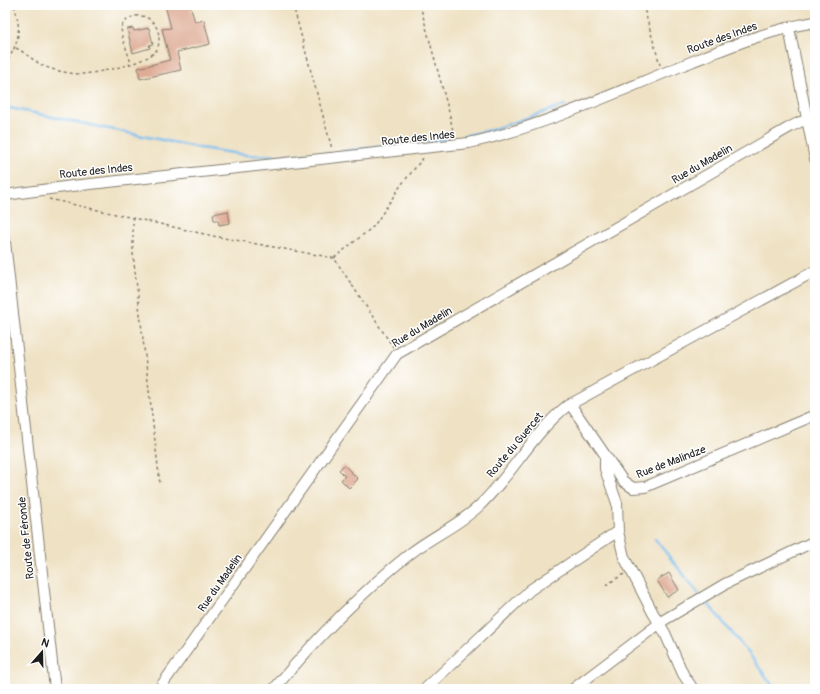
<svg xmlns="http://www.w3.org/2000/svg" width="820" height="694" viewBox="0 0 820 694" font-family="Pangolin,sans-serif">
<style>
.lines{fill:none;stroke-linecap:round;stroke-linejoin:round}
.stream{stroke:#79bdef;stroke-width:2.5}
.building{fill:#dca68e}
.minor-casing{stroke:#867f70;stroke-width:12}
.path{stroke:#867f70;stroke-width:1.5;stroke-dasharray:3 3;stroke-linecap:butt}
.minor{stroke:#fff;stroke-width:10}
.labels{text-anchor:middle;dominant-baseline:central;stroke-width:3;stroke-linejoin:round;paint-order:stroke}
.street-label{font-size:11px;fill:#1c1c1c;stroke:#fff}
</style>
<rect width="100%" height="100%" fill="#fff"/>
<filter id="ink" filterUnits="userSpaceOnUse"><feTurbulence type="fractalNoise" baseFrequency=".025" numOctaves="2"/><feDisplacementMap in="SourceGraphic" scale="8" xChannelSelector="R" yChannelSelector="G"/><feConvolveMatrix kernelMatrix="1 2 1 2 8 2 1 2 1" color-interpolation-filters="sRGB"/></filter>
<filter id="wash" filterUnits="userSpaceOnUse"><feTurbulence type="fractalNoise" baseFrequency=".012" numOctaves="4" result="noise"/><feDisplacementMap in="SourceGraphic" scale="16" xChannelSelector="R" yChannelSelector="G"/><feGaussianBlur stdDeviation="0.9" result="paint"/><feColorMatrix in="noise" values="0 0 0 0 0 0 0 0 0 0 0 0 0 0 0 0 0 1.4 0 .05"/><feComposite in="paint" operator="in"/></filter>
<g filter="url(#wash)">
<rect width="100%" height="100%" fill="#efe2c4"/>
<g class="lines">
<path class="stream" d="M5,107L200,148L246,155L285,156L328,153
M463,136L491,130L565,105
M342,151L448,139
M655,539L700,595
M704,599L747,651L775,689"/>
</g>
<g id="blocks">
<path class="building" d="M165,5H190L195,22L204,20L210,44L177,52L181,70L140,79L138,68L170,60L162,29L171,28Z
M133,28L134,31L149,28L153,44L149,45L150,48L133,53L127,29Z
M228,211L230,223L219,225L218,220H214L213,214Z
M344,465L358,479L349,488L341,480L345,476L339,470Z
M669,573L679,590L667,597L657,580Z"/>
</g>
</g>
<g filter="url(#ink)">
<use href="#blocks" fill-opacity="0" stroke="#867f70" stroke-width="1"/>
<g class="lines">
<g class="minor-casing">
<path id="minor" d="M789,28L815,159
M5,195L72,186L469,143C546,126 618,91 691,62C731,46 772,29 815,22
M5,242L55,689
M570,404L623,481L633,488L645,487L815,415
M605,458V469L617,503L618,532L624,557L653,613L665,633L683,674L693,689
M159,689L397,354L790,127L800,122L815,118
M274,689C316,639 360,593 411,553C433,536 459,525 479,506C511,476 532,434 567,406L815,271
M425,689L530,590L618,531
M573,689L664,620L725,584L815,541"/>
</g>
<path class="path" d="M293,5L332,149
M420,5L450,116L454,137
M643,5L660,65
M16,48C28,54 36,64 49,68C60,72 72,74 83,74C97,73 155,62 158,47C165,19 135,4 121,27L122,36L131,63
M5,65C19,42 22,32 14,5
M49,199L213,236L334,258L393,347
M133,217V254L160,484
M334,258L374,226L401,185L424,157
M606,585L624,574"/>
<use href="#minor" class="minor"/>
</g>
</g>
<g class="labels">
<g class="street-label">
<text transform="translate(722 38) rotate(-20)">Route des Indes</text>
<text transform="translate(418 138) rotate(-6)">Route des Indes</text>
<text transform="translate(702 164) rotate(-30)">Rue du Madelin</text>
<text transform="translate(96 171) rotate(-6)">Route des Indes</text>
<text transform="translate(422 327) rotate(-31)">Rue du Madelin</text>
<text transform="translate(515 445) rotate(-50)">Route du Guercet</text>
<text transform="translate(671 462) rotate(-21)">Rue de Malindze</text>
<text transform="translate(26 538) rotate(-96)">Route de Féronde</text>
<text transform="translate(220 583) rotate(-55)">Rue du Madelin</text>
</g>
</g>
<rect width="820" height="694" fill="none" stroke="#fff" stroke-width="20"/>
<g transform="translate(42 652) rotate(20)" stroke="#ffffff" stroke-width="3" paint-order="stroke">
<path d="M0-3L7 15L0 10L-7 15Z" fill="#1c1c1c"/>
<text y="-6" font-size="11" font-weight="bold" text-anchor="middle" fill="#1c1c1c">N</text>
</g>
</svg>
